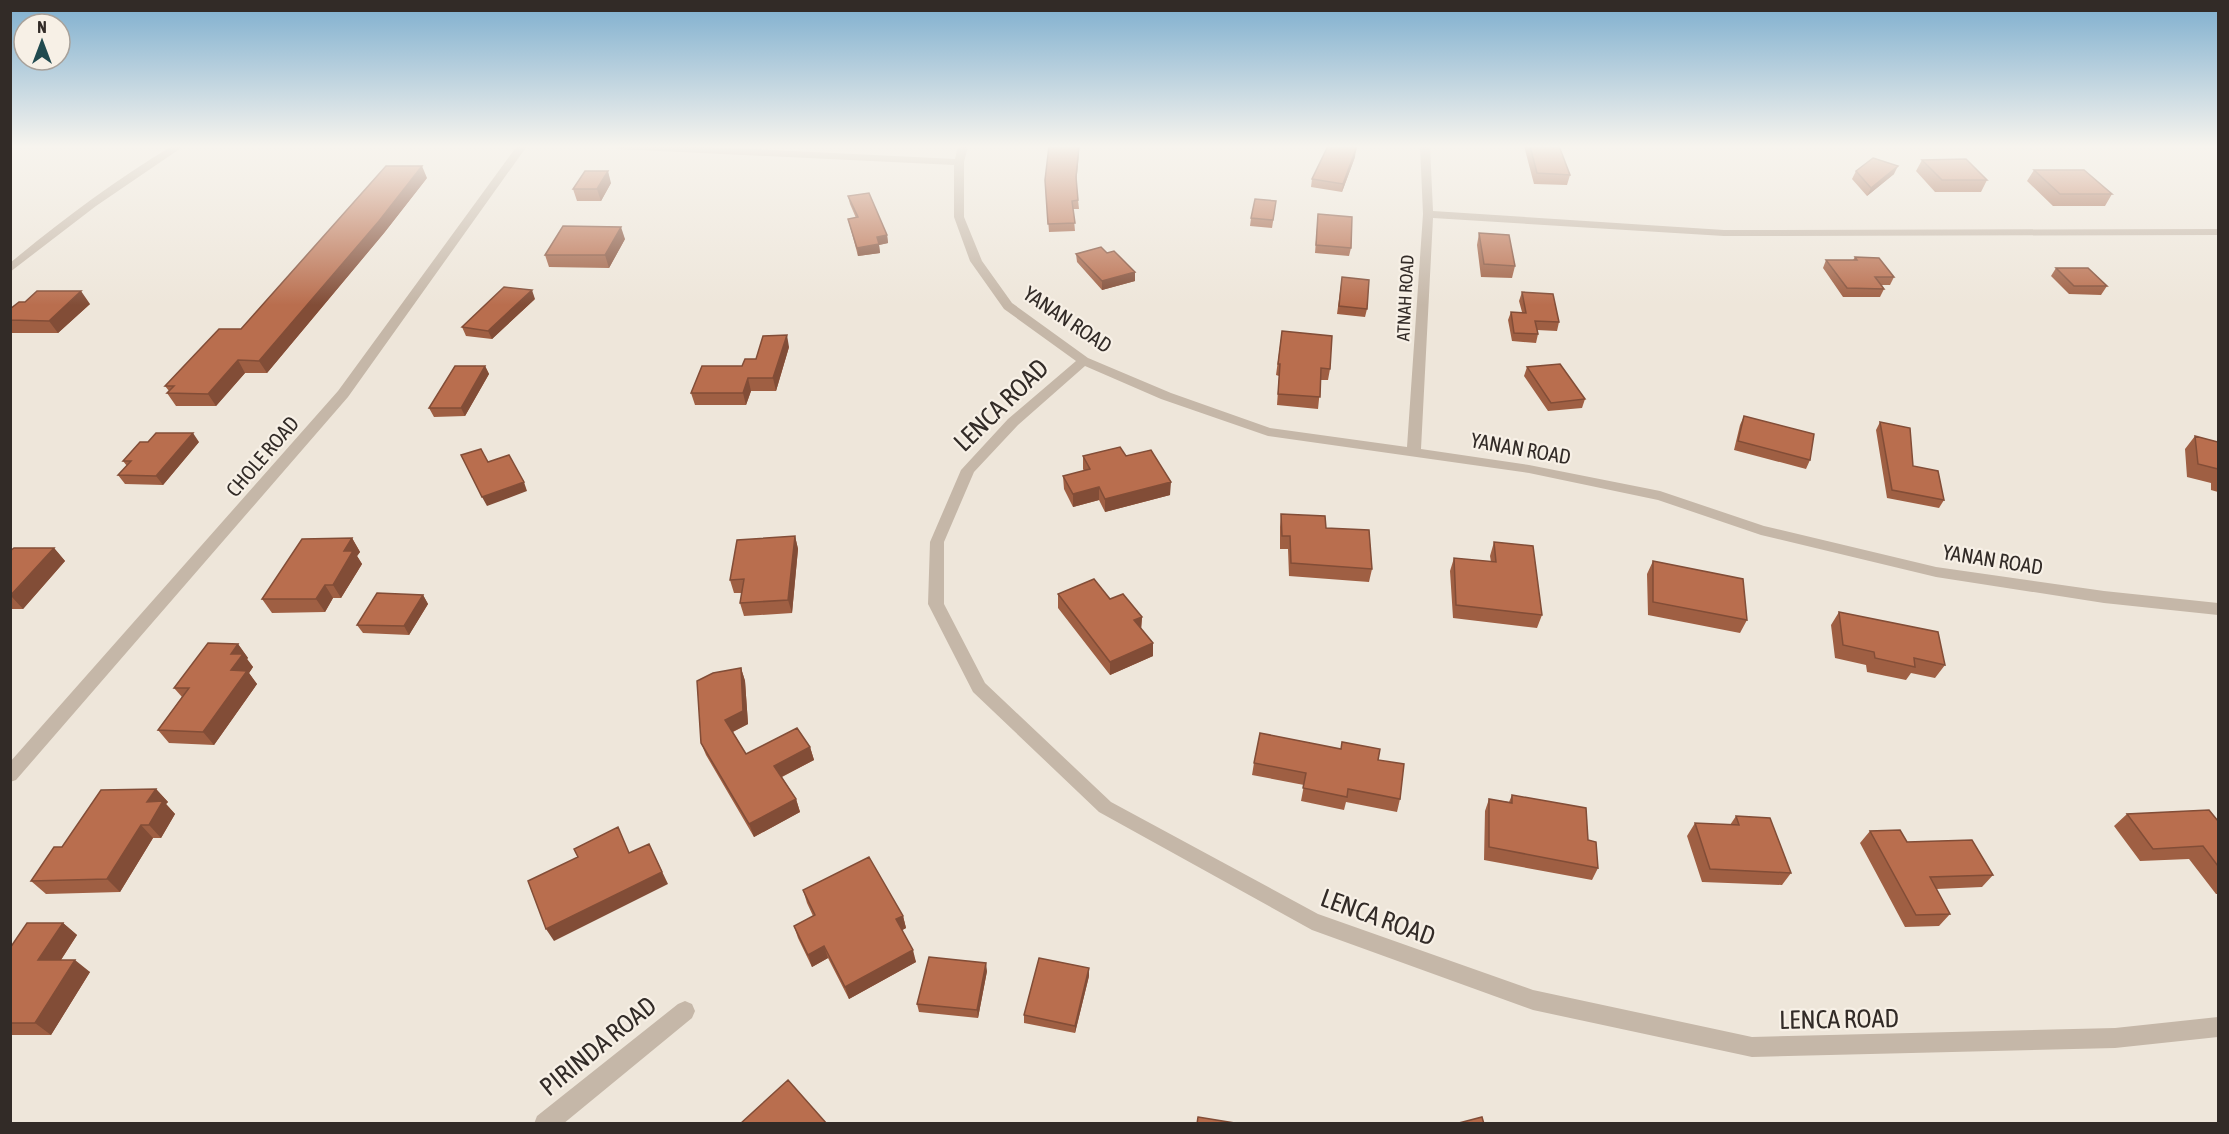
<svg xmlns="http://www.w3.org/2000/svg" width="2229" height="1134" viewBox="0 0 2229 1134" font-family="'Asap Condensed',sans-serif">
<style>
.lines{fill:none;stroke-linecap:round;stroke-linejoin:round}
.minor{fill:#c5b7a8;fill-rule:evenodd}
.wall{fill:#9f5f43}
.shaded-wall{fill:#824d37}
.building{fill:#b96e4e;stroke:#824d37;stroke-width:1.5}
.labels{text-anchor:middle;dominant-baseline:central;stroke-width:4.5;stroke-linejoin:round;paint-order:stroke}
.far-street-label{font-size:18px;fill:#322b27;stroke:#f7f0e6}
.street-label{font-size:21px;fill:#322b27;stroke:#f7f0e6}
.near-street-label{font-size:26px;fill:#322b27;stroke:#f7f0e6}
</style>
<rect width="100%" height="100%" fill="#eee6da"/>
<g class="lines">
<path class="minor" d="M172,146H184L96,206L10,272V263C62,220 114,181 172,146Z
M517,146H527L348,397L16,780L10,782V762L338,391Z
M613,146H688L955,159L958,146H968L964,162V217L982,261L1012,303L1088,358L1171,393L1270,428L1407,447L1423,214L1420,146H1430L1433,211L1724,230L2218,229V235L1724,236L1433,218L1421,449L1529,465L1660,491L1764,526L1936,567L2104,591L2218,603V615L2104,603L1936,577L1761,535L1658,500L1529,473L1268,436L1161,399L1085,366L1018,425L974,472L944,542V604L985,683L1111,802L1318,914L1533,990L1752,1037L2115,1028L2218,1017V1037L2115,1048L1752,1057L1533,1010L1312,930L1099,812L973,692L928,604L930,542L961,470L1008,419L1076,361L1004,309L970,261L954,217V165L618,149Z
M685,1001L692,1004L695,1011L692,1018L563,1124H534L537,1116L678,1004Z"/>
</g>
<path class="wall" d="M1079,146L1076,181L1079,209H1073L1075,231L1049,232L1045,180Z
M1524,146H1559L1570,175L1567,185L1534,184Z
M1355,157L1342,192L1311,187L1312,179Z
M1922,160L1987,180L1981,192H1935L1916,171Z
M2034,170L2112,194L2105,206H2053L2027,181Z
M1856,171L1894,174L1867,196L1852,179Z
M427,178L384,233L267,373H245L216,406H176L167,393L169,391L165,386L241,329Z
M611,183L601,201H577L573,189Z
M848,196L887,235L888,243L879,245L880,253L858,256L848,219L856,218L850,204Z
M1275,209L1272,228L1250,226L1251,218Z
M1318,214L1351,248L1349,256L1315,253Z
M1479,233L1515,266L1512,278L1481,277L1477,245Z
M625,239L609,268L549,267L545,255Z
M1107,253L1135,272V281L1102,290L1077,262L1076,254Z
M1855,257L1894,277L1890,285H1882L1884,289L1880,297H1843L1823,268L1826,260H1853Z
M2056,268L2107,286L2101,295L2069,294L2051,276Z
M1342,277L1367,309L1365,317L1337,314Z
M1522,292L1559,322L1557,331L1537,330L1538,334L1536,343L1512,341L1508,320L1511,312H1522L1519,301Z
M535,299L492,339L466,336L462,327Z
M25,302L90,304L58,333H10V309Z
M1282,331L1330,369L1328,380H1321L1318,409L1277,405L1279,376L1276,375Z
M789,347L776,391H751L746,405H695L691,393L742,366L756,359Z
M485,366L489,374L465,416L434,417L429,408Z
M1527,367L1585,399L1582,408L1548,411L1524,376Z
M1744,416L1810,460L1806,469L1734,450L1740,425Z
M1880,422L1913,466L1944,500L1939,508L1887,498L1876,430Z
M2195,436L2218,442V492L2211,490V483L2187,477L2185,449Z
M199,442L163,485L125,484L118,475L127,466L123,461Z
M1083,456L1170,495L1105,512L1099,500L1073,507L1064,489L1063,476L1084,471L1083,469Z
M1281,514L1326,528L1372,569L1369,582L1289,576L1288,549H1280V527Z
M795,536L798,549L792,613L744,616L740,603L742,593H734L730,580Z
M352,538L360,552L357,556L362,564L341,598H333L325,612L272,613L262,599Z
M1494,542L1542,615L1537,628L1453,618L1450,571L1454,558L1491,562L1490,556Z
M54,548L65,561L23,609H10V551Z
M1653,561L1747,620L1740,633L1648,615L1647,574Z
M1058,594L1110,599L1142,617L1141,629L1153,643V656L1110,675L1058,608Z
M423,595L428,604L409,635L363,633L357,625Z
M1839,612L1945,665L1935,678L1911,673L1906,680L1867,672L1866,665L1835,658L1831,625Z
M238,644L248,658L247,659L253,667L249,673L257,684L214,745L169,743L158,730L182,697L174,688Z
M741,668L745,681L748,724L733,732L746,754L810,747L814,760L782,777L796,799L800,812L754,837L706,755L701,743Z
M1378,760L1400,799L1397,812L1346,802L1344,810L1301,801L1304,785L1252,775L1254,763Z
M156,789L168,802L166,804L175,814L161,838H153L120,892L46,894L31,881Z
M1512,795L1588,840L1598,868L1592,880L1484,860L1485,811L1489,799L1509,802Z
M2127,814L2218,821V894H2216L2189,859L2140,861L2114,826Z
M1736,816L1791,873L1782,885L1702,882L1687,836L1695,823L1730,825Z
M1870,831L1907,842L1993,875L1982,887L1936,889L1950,914L1939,926L1905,927L1860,843Z
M803,890L903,916L906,928L902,930L916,962L849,999L828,958L812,967L798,938L794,926L813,916L807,903Z
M63,923L77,935L61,960L90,972L51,1035H10V948Z
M987,971L978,1018L919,1012L917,1004Z
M1089,976L1075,1033L1024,1023V1015Z"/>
<path class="shaded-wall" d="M1079,146V153L1076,185V177Z
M1356,149L1355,157L1342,192L1343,184Z
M422,166L427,178L384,233L267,373L259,361Z
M1898,166L1894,174L1867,196L1871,188Z
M608,171L611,183L601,201L597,189Z
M621,227L625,239L609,268L605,255Z
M887,235L888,243L879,245L880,253L858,256L857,248L877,237Z
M1135,272V281L1102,290V281Z
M532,290L535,299L492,339L488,331Z
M81,291L90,304L58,333L49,321Z
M787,335L789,347L776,391L773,378Z
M238,360L245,373L216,406L208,394Z
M485,366L489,374L465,416L461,408Z
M748,378L751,391L746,405L743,393Z
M193,433L199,442L163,485L156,476Z
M524,482L527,491L487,506L482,497Z
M1171,482L1170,495L1105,512V499Z
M1099,487V500L1073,507V494Z
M795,536L798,549L792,613L788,600Z
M352,538L360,552L357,556L362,564L341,598L333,585L344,551Z
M54,548L65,561L23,609L11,596Z
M325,585L333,598L325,612L316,599Z
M423,595L428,604L409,635L404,626Z
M1142,617L1141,630L1134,620Z
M1153,643V656L1110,675V662Z
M238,644L248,658L247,659L253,667L249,673L257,684L214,745L203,732L231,670V654Z
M741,668L745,681L748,724L730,733L725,720Z
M810,747L814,760L779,778L774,766Z
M156,789L168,802L166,804L175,814L161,838L149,825L147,802Z
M796,799L800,812L754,837L749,824Z
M141,825L153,838L120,892L107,879Z
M649,844L668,884L554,941L546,929Z
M903,916L906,928L899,932L896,919Z
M63,923L77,935L53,972L38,960Z
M824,946L828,958L812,967L808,955Z
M913,950L916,962L849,999L845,987Z
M75,960L90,972L51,1035L35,1023Z
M986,963L987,971L978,1018L977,1010Z
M1089,968V976L1075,1033V1026Z"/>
<path class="building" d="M1049,146H1079L1076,177L1078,200L1072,201L1075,223L1048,224L1045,180Z
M1328,146H1356V149L1343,184L1312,179Z
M1530,146H1559L1570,175L1537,173Z
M1873,158L1898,166L1871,188L1856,171Z
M1966,159L1987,180H1942L1922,160Z
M386,166H422L379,221L259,361L238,360L208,394L167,393L174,386H165L219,329H241Z
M2034,170H2084L2112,194H2060Z
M585,171H608L597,189H573Z
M869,193L887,235L877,237L879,244L857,248L848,219L858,217L848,196Z
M1255,199L1276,201L1273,220L1251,218Z
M1318,214L1352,217L1351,248L1316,245Z
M563,226L621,227L605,255H545Z
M1479,233L1509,235L1515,266L1484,264Z
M1101,247L1107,253L1114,251L1135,272L1102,281L1076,254Z
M1855,257L1879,258L1894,277H1875L1884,289L1847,288L1826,260H1857Z
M2056,268H2088L2107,286H2074Z
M1342,277L1369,280L1367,309L1339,306Z
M504,287L532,290L488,331L462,327Z
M37,291H81L49,321L10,320V309L19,302H25Z
M1522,292L1553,294L1559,322L1535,321L1538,334L1514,333L1511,312L1526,313Z
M1282,331L1332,336L1330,369L1321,368L1320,397L1278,394L1280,364H1278Z
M787,335L773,378H748L743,393H691L702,366H742L745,359H756L763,336Z
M1560,364L1585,399L1551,403L1527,367Z
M455,366H485L461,408H429Z
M1744,416L1814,434L1810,460L1738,441Z
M1880,422L1910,428L1913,466L1938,471L1944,500L1892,490Z
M156,433H193L156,476L118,475L131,461H123L140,442H148Z
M2195,436L2218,442V469L2198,464Z
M1120,447L1126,456L1151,450L1171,482L1105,499L1099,487L1073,494L1063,476L1090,469L1083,456Z
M481,449L488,462L509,455L524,482L482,497L461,455Z
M1281,514L1325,516L1326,528L1369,530L1372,569L1291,563L1290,536H1282Z
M795,536L788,600L740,603L744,579L730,580L737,540Z
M352,538L344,551H353L333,585H325L316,599H262L302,539Z
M1494,542L1533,546L1542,615L1456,605L1454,558L1496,562Z
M14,548H54L10,596V551Z
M1653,561L1743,579L1747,620L1653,602Z
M1094,579L1110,599L1123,594L1142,617L1134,620L1153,643L1110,662L1058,594Z
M377,593L423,595L404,626L357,625Z
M1839,612L1938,632L1945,665L1914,658L1915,667L1875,658L1874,652L1843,645Z
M208,643L238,644L231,654H243L231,670L247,671L203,732L158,730L189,688H174Z
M741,668L743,711L725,720L746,754L797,728L810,747L774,766L796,799L749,824L701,743L697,681L713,673Z
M1260,733L1341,749L1342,742L1380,749L1378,760L1404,764L1400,799L1348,789L1347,797L1303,788L1306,773L1254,763Z
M156,789L147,802L163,801L149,825H141L107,879L31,881L54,847H62L101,790Z
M1512,795L1586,808L1588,840L1596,842L1598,868L1489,847V799L1512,803Z
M2209,810L2218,821V866L2203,846L2153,849L2127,814Z
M1736,816L1770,818L1791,873L1710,869L1695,823L1739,825Z
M618,827L629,853L649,844L662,872L546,929L528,881L578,857L574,849Z
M1900,830L1907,842L1972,840L1993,875L1930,877L1950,914L1916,915L1870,831Z
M869,857L903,916L896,919L913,950L845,987L824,946L808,955L794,926L815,915L803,890Z
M27,923H63L38,960H75L35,1023H10V948Z
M929,957L986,963L977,1010L917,1004Z
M1039,958L1089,968L1075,1026L1024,1015Z
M788,1080L827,1124H740Z
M1198,1117L1241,1124H1197Z
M1482,1117L1484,1124H1455Z"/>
<linearGradient id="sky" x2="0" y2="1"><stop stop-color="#7daece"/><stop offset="0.48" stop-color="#f7f4ee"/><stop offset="1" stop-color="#f7f4ee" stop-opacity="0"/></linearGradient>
<rect width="2229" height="305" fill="url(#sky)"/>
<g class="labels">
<g class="far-street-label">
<text transform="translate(1405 298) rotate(-87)">ATNAH ROAD</text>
</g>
<g class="street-label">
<text transform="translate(1068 319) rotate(34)">YANAN ROAD</text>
<text transform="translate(1521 448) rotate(10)">YANAN ROAD</text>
<text transform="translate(262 456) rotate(-49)">CHOLE ROAD</text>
<text transform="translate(1993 559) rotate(9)">YANAN ROAD</text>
</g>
<g class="near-street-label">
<text transform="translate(1001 405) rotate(-44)">LENCA ROAD</text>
<text transform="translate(1378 917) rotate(20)">LENCA ROAD</text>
<text transform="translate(1839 1019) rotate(-1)">LENCA ROAD</text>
<text transform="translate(598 1046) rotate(-39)">PIRINDA ROAD</text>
</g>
</g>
<rect width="2229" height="1134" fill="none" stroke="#322b27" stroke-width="24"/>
<g transform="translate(42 42)"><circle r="28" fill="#f7f0e6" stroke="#a8a19a" stroke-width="1.5"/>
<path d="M0-4.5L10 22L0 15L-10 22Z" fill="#214a4f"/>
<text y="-9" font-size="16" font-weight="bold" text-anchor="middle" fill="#322b27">N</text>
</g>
</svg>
